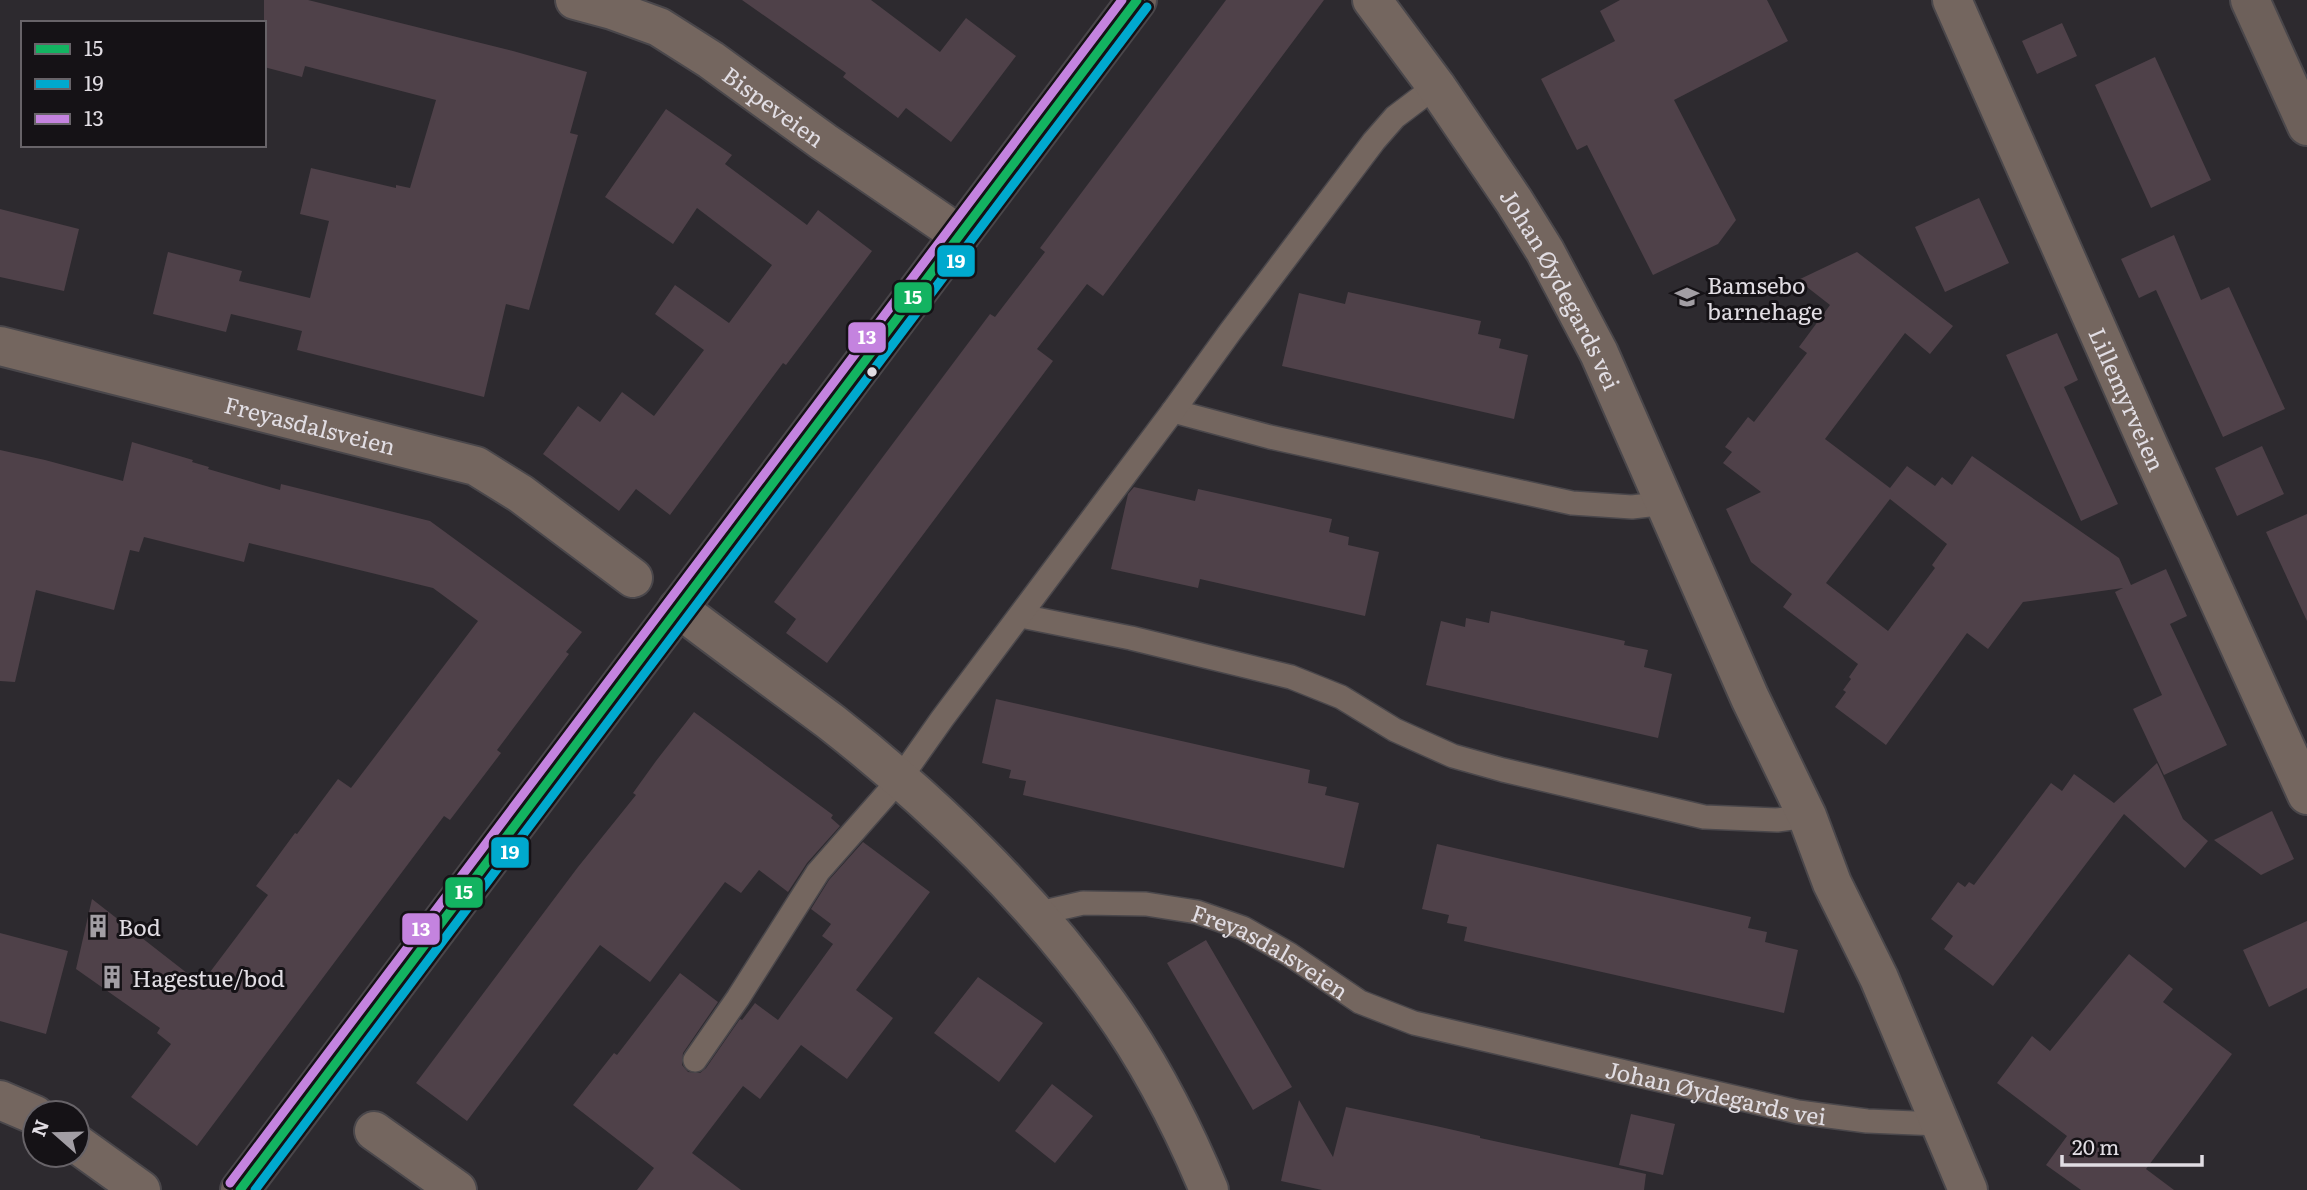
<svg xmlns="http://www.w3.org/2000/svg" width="2307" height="1190" viewBox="0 0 2307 1190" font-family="Literata,serif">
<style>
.building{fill:#4f4149;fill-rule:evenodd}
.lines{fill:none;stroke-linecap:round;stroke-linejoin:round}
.lane-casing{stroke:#4a474b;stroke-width:26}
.street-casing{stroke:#4a474b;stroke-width:42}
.secondary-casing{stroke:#4a474b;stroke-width:42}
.lane{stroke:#74665f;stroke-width:23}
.street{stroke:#74665f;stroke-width:38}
.secondary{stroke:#6d605a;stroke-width:38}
.bus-1-casing{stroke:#151216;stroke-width:14}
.bus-2-casing{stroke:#151216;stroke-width:14}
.bus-3-casing{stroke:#151216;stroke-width:14}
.bus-1{stroke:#13b361;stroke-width:9}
.bus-2{stroke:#00a9ce;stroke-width:9}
.bus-3{stroke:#c483df;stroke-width:9}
.bus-dot{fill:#e1dde3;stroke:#151216;stroke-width:2.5}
.labels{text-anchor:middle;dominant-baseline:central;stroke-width:6;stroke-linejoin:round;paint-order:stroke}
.street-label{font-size:23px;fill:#e1dde3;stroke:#151216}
.poi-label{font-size:23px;fill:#e1dde3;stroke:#151216;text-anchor:start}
.line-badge{stroke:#151216;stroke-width:2.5}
.badge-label{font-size:19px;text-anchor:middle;font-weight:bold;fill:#fff}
</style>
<rect width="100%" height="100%" fill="#2d2a2f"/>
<path class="building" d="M264,0H308L513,51L587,72L570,133L578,135L529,310L506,304L484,397L297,350L302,331L231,314L226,332L153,314L168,252L242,271L239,281L310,298L329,221L300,214L311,168L396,188V185L410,188L436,100L305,66L302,77L264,67Z
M742,0H871L940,52L966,18L1016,56L951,142L906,108L898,118L843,77L846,73Z
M1226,0H1324L1103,296L1087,284L1037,349L1053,361L827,663L786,633L796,619L774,602L990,314L995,317L1045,252L1040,248Z
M1620,0H1767L1788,41L1674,100L1736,220L1718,244L1653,275L1587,145L1577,150L1541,79L1615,41L1600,11Z
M2062,23L2077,56L2037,74L2022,41Z
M2155,57L2211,180L2151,208L2095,85Z
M666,109L732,155L725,164L807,225L818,210L872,251L786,365L783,363L670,515L636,489L619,511L543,454L578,406L600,422L622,392L654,416L704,350L655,314L675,285L729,323L772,265L697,208L673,244L605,197Z
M1979,198L2009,263L1945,292L1915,227Z
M0,209L79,229L64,291L0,277Z
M2174,235L2201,300L2229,287L2285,409L2223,437L2156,290L2139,298L2121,259Z
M1857,252L1953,326L1930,354L1905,333L1825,439L1890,488L1907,466L1935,486L1942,477L1952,485L1972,456L2119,558L2131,585L2166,569L2187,616L2170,624L2227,745L2164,775L2133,709L2162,695L2115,592L2123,588L2023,602L1988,649L1967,633L1886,745L1835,707L1846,692L1843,690L1851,679L1849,677L1858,664L1783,607L1792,594L1751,562L1726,509L1761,492L1723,463L1732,452L1725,447L1748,417L1754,422L1807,353L1799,347L1830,305L1798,280ZM1890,499L1947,544L1932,565L1935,568L1888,631L1826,583Z
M1348,292L1481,321L1478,334L1501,339L1499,348L1528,355L1514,419L1282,366L1299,293L1345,304Z
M2057,333L2078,380L2064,387L2118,504L2081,521L2006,355Z
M132,442L193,460L192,462L209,467L208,469L280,490L281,484L430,521L582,632L566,652L569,654L497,750L501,753L450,820L444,816L197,1146L131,1097L171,1044L157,1033L160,1028L76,969L92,899L201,984L268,895L256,886L295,833L297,834L338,779L351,788L478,621L433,588L249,543L244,562L144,537L139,552L130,550L114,610L36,590L15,682L0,681V450L45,460L123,481Z
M2262,446L2284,494L2237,516L2215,468Z
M1134,487L1195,501L1198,489L1332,519L1329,532L1349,537L1348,545L1379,552L1365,616L1200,579L1198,588L1111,569L1128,494Z
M2307,514V621L2266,532Z
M1491,611L1625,641L1624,645L1648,650L1644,667L1672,674L1658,738L1426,685L1441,621L1465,627L1466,618L1489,623Z
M996,699L1310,770L1308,783L1327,787L1325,795L1359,803L1344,868L1023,795L1026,781L1009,778L1011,770L982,763Z
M694,712L833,815L831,818L840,826L807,863L788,892L759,870L741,893L725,882L650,982L600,945L467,1121L416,1083L578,867L636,795L633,793L656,761Z
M2157,763L2183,819L2208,841L2185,868L2124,814L1993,986L1944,949L1953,936L1931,919L1958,882L1965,887L1969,882L1974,885L2051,783L2062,791L2074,774L2114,803Z
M2272,811L2294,859L2261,875L2214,840Z
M863,842L930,892L856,990L893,1018L847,1079L801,1045L760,1099L743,1086L692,1153L741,1190H637L654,1168L573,1105L614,1053L617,1055L680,973L718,1002L683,1053L682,1065L688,1072L700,1073L706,1068L740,1019L742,1020L755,1003L778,1020L833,944L822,936L831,924L811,909L829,880Z
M1437,844L1751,917L1748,928L1767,932L1765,942L1798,950L1784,1013L1464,941L1467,927L1447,923L1449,915L1422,909Z
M2307,921V988L2269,1007L2243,950Z
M0,933L68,951L46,1034L0,1021Z
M1206,940L1292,1087L1253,1110L1167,963Z
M2129,954L2173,989L2163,1002L2232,1054L2146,1169L2174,1190H2081L2046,1165L2067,1136L1997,1083L2032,1036L2050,1051Z
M978,977L1043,1023L999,1082L934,1033Z
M1052,1084L1093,1116L1055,1163L1015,1131Z
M1299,1100L1333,1157L1346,1107L1436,1126L1480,1136V1138L1646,1174L1644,1190H1322L1281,1181Z
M1631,1114L1675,1124L1663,1175L1619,1165Z"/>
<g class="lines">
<g class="lane-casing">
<g id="lane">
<path d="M1173,411L1270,437L1572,503L1632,507L1666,503"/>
<path d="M1021,616L1131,638L1291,677L1341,697L1395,730L1453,756L1503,770L1704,817L1777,820L1807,816"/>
<path id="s1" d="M1035,914L1083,903L1146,904L1197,912L1243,928L1289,954L1360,1002L1414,1023L1798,1112L1867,1121L1939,1124"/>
<path d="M695,1060L738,998L818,872L899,780L942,719L1173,411L1230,332L1374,141L1395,117L1436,86"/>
</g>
</g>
<g class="street-casing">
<g id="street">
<path id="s2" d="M575,0L612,10L659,27L711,60L824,142L960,235"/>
<path id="s3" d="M1372,0L1436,86L1514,201L1545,251L1599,353L1750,698L1807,816L1832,883L1879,978L1968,1190"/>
<path id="s4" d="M1952,0L2150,449L2307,795"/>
<path id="s5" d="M0,346L476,466L521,494L633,578"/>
<path d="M678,608C729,647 780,684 831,722C933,802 1033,899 1108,1004C1149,1061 1182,1125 1209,1190"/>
<path d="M0,1100L35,1115"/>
<path d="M374,1131L457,1190"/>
<path d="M77,1144L141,1190"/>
</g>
</g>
<g class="secondary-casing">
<path id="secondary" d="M2250,0L2307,126
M240,1190L1137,0"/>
</g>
<use href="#lane" class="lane"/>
<use href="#street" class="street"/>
<use href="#secondary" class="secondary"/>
<g class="bus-1-casing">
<path id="bus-1" d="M240,1190L1137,0"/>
</g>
<g class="bus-2-casing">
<path id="bus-2" d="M255,1190L1147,7"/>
</g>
<g class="bus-3-casing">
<path id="bus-3" d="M230,1183L1122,0"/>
</g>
<use href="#bus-1" class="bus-1"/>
<use href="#bus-2" class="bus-2"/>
<use href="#bus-3" class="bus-3"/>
</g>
<defs>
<g id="school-bare" transform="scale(1.89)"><path d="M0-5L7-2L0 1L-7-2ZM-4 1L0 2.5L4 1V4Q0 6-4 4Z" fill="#a29ea4" stroke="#151216" stroke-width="2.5" paint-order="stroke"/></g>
<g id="building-bare" transform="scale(1.89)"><path d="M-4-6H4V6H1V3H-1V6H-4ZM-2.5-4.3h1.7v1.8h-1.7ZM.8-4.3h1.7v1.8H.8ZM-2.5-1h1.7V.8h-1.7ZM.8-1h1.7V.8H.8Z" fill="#a29ea4" stroke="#151216" stroke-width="2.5" paint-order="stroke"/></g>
</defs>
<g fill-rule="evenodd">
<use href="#school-bare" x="1687" y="297"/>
<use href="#building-bare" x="98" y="926"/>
<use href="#building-bare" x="112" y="977"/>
</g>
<circle class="bus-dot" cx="872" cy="372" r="6"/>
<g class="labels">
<g class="street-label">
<text stroke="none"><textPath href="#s2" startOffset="228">Bispeveien</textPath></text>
<text stroke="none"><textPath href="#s3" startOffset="346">Johan Øydegards vei</textPath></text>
<text stroke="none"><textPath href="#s4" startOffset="436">Lillemyrveien</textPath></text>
<text stroke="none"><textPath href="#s5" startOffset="320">Freyasdalsveien</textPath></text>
<text stroke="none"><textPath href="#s1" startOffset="247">Freyasdalsveien</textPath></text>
<text stroke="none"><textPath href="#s1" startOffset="719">Johan Øydegards vei</textPath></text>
</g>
<g class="poi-label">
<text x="1707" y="284">Bamsebo<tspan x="1707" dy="26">barnehage</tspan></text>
<text x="118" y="926">Bod</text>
<text x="132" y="977">Hagestue/bod</text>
</g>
</g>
<g class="line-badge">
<rect x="936" y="244" width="40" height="34" rx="7" fill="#00a9ce"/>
<rect x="893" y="281" width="40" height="33" rx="7" fill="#13b361"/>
<rect x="847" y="321" width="40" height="33" rx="7" fill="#c483df"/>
<rect x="490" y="836" width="40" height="33" rx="7" fill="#00a9ce"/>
<rect x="444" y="876" width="40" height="33" rx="7" fill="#13b361"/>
<rect x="401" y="912" width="40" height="34" rx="7" fill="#c483df"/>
</g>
<g class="badge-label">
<text x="956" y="268">19</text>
<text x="913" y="304">15</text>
<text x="867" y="344">13</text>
<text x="510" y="859">19</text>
<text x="464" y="899">15</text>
<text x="421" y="936">13</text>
</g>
<rect x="21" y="21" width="245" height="126" fill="#151216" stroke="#676368" stroke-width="2"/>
<rect x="35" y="44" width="35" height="10" fill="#13b361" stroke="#676368" stroke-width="2"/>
<text x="84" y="56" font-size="21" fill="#e1dde3">15</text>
<rect x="35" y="79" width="35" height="10" fill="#00a9ce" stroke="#676368" stroke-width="2"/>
<text x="84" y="91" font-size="21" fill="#e1dde3">19</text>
<rect x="35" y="114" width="35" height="10" fill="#c483df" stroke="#676368" stroke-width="2"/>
<text x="84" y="126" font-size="21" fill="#e1dde3">13</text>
<g transform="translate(56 1134) rotate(290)"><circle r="33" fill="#151216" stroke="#676368" stroke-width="2"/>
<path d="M0-5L12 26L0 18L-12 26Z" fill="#a29ea4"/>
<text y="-10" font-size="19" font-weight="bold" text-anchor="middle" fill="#e1dde3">N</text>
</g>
<path d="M2062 1155v10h140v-10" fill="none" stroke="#e1dde3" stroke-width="3.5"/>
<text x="2072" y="1155" font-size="21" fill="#e1dde3" stroke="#151216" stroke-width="5" paint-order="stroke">20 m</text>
</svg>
